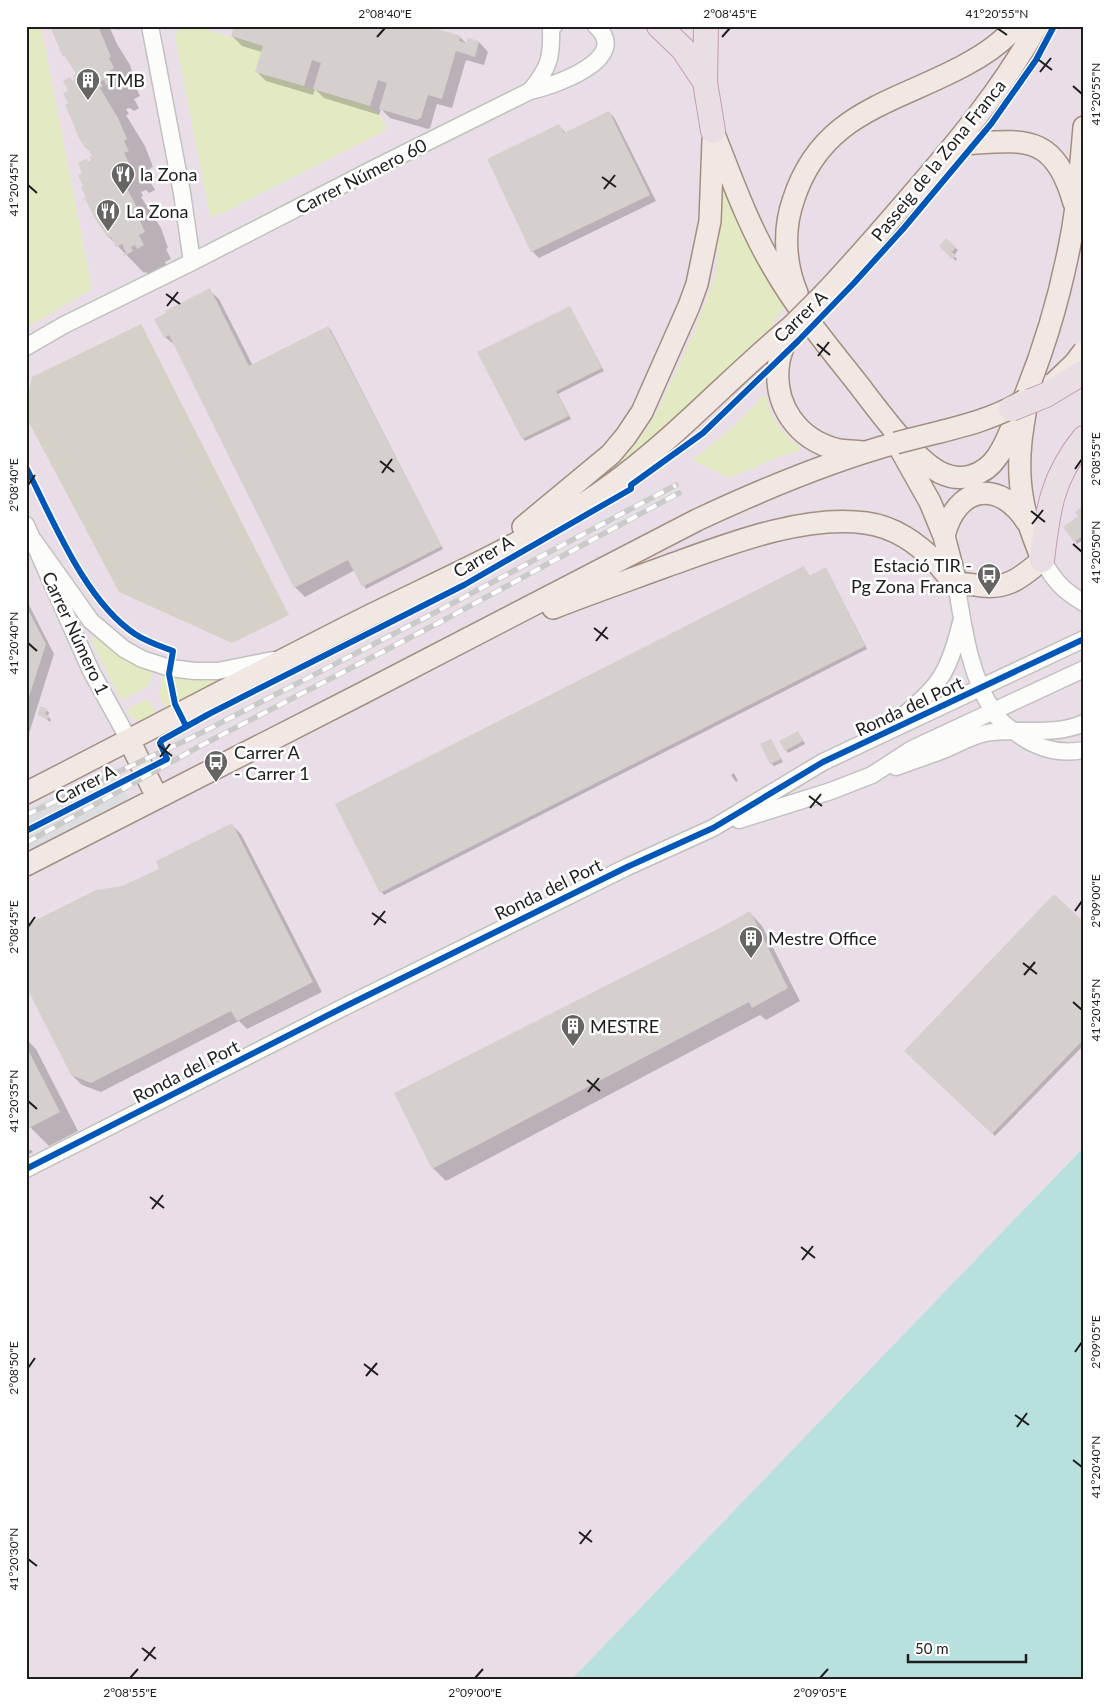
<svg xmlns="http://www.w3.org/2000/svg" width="1110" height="1706" viewBox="0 0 1110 1706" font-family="Lato,sans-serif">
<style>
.industrial{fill:#e9dee7}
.construction{fill:#d6d1c7}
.grass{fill:#e3eac3}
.plaza{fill:#dcdde1}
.water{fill:#b8e1de}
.shadow{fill:#0003}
.building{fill:#d5d0ce}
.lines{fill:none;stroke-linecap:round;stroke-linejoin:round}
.minor-casing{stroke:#c2c0bf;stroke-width:19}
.major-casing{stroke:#a28f82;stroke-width:24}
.highway-casing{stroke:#c29cb2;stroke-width:26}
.minor{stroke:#fcfcfb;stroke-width:16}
.major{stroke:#f1e8e3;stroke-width:21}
.highway{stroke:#e9dee3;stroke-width:24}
.rail-casing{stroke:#cacac9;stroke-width:5.5}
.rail{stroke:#fff;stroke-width:4;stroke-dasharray:11;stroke-linecap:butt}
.major-bridge-casing{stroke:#a28f82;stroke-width:24;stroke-linecap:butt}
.highway-bridge-casing{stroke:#c29cb2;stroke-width:26;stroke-linecap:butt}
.major-bridge{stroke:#f1e8e3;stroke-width:21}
.highway-bridge{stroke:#e9dee3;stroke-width:24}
.cycleway-casing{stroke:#fff;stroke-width:9}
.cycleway{stroke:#0057b8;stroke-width:6}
.ticks{fill:none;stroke:#1e1e1e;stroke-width:2}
.labels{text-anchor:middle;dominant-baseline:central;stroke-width:5;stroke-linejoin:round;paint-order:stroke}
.poi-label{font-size:18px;fill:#1e1e1e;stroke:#fff;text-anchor:start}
.street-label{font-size:18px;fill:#1e1e1e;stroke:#fff}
.neatline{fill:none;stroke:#1e1e1e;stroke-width:2}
.ticks-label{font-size:12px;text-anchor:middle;fill:#1e1e1e}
</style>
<rect width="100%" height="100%" fill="#ece9e6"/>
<path class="industrial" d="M26,26H1084V1147L571,1680H26Z"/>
<path class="construction" d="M141,324L289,615L232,643L119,592L26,417V407L32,377Z"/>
<path class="grass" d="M26,26H41L92,289L26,328Z
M184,26H194L263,46L255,72L370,106L369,109L378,112L388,129L223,213L210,216L175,38L176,32Z
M727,187L787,305L775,319L770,331L691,405L612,472L646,430L660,406L693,335L716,273L722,189Z
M763,396L767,397C770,420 783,434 800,448L799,451L781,456L729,478L692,460C718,441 741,420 763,396Z
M95,636L153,670L149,686L121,700L93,644L92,639Z
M163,674L218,678V681L166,708L159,696Z
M148,699L156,713C143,720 135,726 126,710Z"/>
<path class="plaza" d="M115,767L124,781L128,801L26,852V810Z"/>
<path class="water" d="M1084,1147V1680H571Z"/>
<path class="shadow" d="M51,26H112L110,28L117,44L130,65L133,74H132L137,84L135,85L140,96L134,99L139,108L134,111L130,108L126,109L129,114L126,115L145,146L153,167L150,168L155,178L150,181L155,190L149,193L146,190L141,192L143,196L141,197L161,228L168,248L166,249L171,259L165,262L170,272L155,281L146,272L144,273L109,237L85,186L84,173L86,160L89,163L94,156L86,147L70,104V78L73,82L77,79V74L65,56Z
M115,26H123V27L118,30Z
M232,36L460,37L467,44L469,39L479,42L488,52L484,65L466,60L452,108L437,104L430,128L428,129L390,118L381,109L379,115L324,98L315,89L313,95L266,81L256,71L262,52L242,46Z
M609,112L615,119L656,201L539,258L532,251L488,160L559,126L566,133Z
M946,240L958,250L954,256L957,259L956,261L941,246Z
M209,290L219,299L253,366L328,327L331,330L443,549L366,589L355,570L305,597L295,587L176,346L165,337Z
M570,307L604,371L558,394L571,419L525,441L523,438Z
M1084,507V539L1077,544L1075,541L1080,516Z
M804,567L810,577L828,572L867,649L384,895L382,892L337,804Z
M26,599L54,654L26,743Z
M41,708L49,712L48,716L51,720L50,722L39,714Z
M800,735L805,744L788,753L786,750Z
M771,740L783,762L774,766L771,763Z
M734,773L738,781L736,782L731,775Z
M232,825L241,834L322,992L247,1029L239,1021L101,1092L82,1085L72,1075L123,888L161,869Z
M750,913L762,926L800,1001L766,1020L760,1015L446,1181L433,1168Z
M1084,924V1045L995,1136L905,1051Z
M26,1039L36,1049L78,1131L49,1146L30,1127L26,1121Z
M26,1150H31L33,1152L26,1156Z"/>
<path class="building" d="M50,26H98L111,57L109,58L114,68L108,72L113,81L106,85L104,80L100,82L103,86L100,88L118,118L127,139L124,141L129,151L124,153L129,163L121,167L119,163L115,165L117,169L115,170L120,179L125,178L122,180L138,209L137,210L142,220L140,221L145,232L139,235L144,245L137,249L135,245L131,247L133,251L124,256L123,255L126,253L122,244L116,247L111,237L108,238L95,219L85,199L81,200L86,197L81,187L83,186L78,175L82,173L78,163L87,158L88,162L91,160L89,157L92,156L87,147L85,148L79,138L65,105L68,103L63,93L68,91L63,81L70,77L72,81L75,79L73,75L76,74L65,56L63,57Z
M234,26H427L461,36L459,41L466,43L468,38L479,41L475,57L456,51L442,99L428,95L421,118L417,120L379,109L387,83L378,80L370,106L313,89L321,63L312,60L304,86L255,72L263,46L231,36Z
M609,111L650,195L531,252L487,159L559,124L564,133Z
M946,238L956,247L952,252L956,256L952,259L939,246Z
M210,288L249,366L328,326L442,546L362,587L348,560L294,588L169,335L164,338L154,319L166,313L165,311Z
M570,306L602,368L556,391L569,416L522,439L477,352Z
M1084,505V535L1074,542L1063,527L1078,516L1075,512Z
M804,566L809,576L826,567L865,646L380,893L335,804Z
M26,606L46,644L27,703H26Z
M40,706L47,709L45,714L49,716L48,720L38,715Z
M798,731L803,741L785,751L779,741Z
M771,739L781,759L770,764L760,744Z
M232,823L313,982L237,1021L231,1011L91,1083L71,1075L26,986V925L96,890L122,886L159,869L156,861Z
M1054,894L1084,922V1039L992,1134L904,1051Z
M750,911L788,988L752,1008L749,1002L432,1169L394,1093L714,931Z
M26,1046L60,1112L29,1128L26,1123Z"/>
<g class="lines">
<g class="minor-casing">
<path id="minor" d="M150,26L182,193L192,262
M530,91C549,68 552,58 551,28L554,26
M26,347L64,325L192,262L379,166L530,91C553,86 633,59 596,26
M26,525L91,671L129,740
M34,541L91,621L124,649L142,659L170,668L195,671H218L273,660
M1042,560C1055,581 1062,590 1084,603
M956,582C963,625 969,674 993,711C999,722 1012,730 1022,737C1041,750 1061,754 1084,750
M898,720C939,687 949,673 961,622
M896,767C913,761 930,755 946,749C960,743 971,736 986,733C1018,727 1053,737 1084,723
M739,820L831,791L872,775L912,749L1084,669
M26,1169L348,1005L627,867L713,828L823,762L1084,639"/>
</g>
<g class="major-casing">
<path id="major" d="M713,131C731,177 748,225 773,267C797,309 828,346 858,384C878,410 911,456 939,472C949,477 961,479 971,476C981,473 991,466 997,457C1007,443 1012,427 1018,412C1042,357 1060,297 1071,238C1078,202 1081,164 1084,127
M956,144C1020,142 1053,128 1074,203
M797,293C785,265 783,230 793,201C821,112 893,104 965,65C984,55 1002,43 1016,26
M824,294C856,260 887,224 917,189C961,138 1004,86 1037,26
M791,328C787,338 781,350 779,361C772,404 797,440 839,450C847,451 855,451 862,452
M898,445L930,502L944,536L956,582
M523,527L611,454L626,436L642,412L689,306L697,284L710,221L713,141
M944,536C956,486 999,478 1027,522
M553,608C591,593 629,580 667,566C726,545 803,514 866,523C895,527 917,543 937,563C942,569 949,579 956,582C961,584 969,584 975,585C1005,591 1020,579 1042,560C1035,540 1026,521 1023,501C1015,460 1023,422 1031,382
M129,740L157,797
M26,793C142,734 257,672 373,614C452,575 536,539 608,487C675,439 729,378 792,326
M26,865L359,695L697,520C761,490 827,462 896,443"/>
</g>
<g class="highway-casing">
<path id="highway" d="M659,26L683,49L705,82
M706,26L705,82L713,131
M1042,560C1048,510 1051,479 1084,438"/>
</g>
<use href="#minor" class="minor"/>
<use href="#major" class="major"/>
<use href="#highway" class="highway"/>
<g class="rail-casing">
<path id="rail" d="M26,815L193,737L438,611L676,485
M26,843L200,746L444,620L679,493"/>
</g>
<use href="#rail" class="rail"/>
<g class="major-bridge-casing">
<path id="major-bridge" d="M792,326L824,294
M1054,383L1075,363L1084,351
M896,443C939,431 987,424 1025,400"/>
</g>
<g class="highway-bridge-casing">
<path id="highway-bridge" d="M1011,409L1046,395L1084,372"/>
</g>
<use href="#major-bridge" class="major-bridge"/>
<use href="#highway-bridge" class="highway-bridge"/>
<g class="cycleway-casing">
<path id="cycleway" d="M26,467C53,520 85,601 135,634C147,642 160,646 173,651L169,674L175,704L186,726
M26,831L167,759L160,743L162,740L209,714L464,585L631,489V485L703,433L798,341L854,283L903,229L991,124L1036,60L1054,26
M26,1169L348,1005L627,867L713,828L823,762L1084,639"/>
</g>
<use href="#cycleway" class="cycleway"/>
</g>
<path class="ticks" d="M997,28L1007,35M377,37L385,28M722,37L730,28M1039,60L1052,70M1040,72L1051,58M1073,86L1082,94M602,177L616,187M28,185L37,193M604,189L615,175M166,294L180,304M167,306L178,292M817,344L830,355M818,356L829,342M380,461L394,472M1075,469L1082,459M382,473L392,459M28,485L35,475M1031,511L1045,522M1032,524L1043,510M1073,544L1082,552M594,628L608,639M596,641L607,627M28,643L37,651M158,745L172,756M160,757L170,744M809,796L822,806M810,808L821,794M1075,911L1082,901M372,913L386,923M374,925L385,911M28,927L35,917M1023,963L1037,974M1024,975L1035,962M1073,1002L1082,1010M587,1080L600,1091M588,1092L599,1078M28,1101L37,1109M150,1197L164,1208M152,1209L163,1195M801,1247L815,1258M802,1260L813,1246M1075,1352L1082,1342M364,1364L378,1375M28,1368L35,1358M366,1376L377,1363M1015,1415L1029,1425M1017,1427L1027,1413M1073,1460L1082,1467M579,1532L592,1542M580,1544L591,1530M28,1559L37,1566M142,1648L156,1659M144,1661L155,1647M130,1678L138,1669M475,1678L483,1669M820,1678L828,1669"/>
<defs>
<g id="building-pin" transform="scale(1.25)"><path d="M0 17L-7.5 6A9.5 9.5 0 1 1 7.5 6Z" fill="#666564" stroke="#fff"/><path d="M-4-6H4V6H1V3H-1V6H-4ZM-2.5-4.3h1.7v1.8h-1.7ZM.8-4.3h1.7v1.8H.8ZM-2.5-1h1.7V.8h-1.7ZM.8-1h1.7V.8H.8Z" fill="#fff"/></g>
<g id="restaurant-pin" transform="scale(1.25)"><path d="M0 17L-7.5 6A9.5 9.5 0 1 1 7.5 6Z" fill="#666564" stroke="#fff"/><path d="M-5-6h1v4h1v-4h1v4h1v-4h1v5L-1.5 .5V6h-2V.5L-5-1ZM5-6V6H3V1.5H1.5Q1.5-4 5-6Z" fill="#fff"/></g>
<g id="bus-pin" transform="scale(1.25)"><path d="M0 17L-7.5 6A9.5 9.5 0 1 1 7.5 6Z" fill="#666564" stroke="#fff"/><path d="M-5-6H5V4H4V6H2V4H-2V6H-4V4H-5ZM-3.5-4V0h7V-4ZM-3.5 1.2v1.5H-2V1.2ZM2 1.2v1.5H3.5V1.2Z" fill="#fff"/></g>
</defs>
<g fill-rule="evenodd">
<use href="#building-pin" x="88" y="80"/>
<use href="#restaurant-pin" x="123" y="174"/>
<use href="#restaurant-pin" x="108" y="211"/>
<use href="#bus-pin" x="989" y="575"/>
<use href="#bus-pin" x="216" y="762"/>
<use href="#building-pin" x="751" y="938"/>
<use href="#building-pin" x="573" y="1026"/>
</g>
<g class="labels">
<g class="poi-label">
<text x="106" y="80">TMB</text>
<text x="140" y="174">la Zona</text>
<text x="126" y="211">La Zona</text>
<text x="972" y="565" text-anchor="end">Estació TIR -<tspan x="972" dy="21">Pg Zona Franca</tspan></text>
<text x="234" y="752">Carrer A<tspan x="234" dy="21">- Carrer 1</tspan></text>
<text x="768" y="938">Mestre Office</text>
<text x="590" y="1026">MESTRE</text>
</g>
<g class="street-label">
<text transform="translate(938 160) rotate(-51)">Passeig de la Zona Franca</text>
<text transform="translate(361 176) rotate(-27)">Carrer Número 60</text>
<text transform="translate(800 316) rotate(-44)">Carrer A</text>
<text transform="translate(483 556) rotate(-30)">Carrer A</text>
<text transform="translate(76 633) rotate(65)">Carrer Número 1</text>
<text transform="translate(909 706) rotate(-25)">Ronda del Port</text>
<text transform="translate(85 784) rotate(-27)">Carrer A</text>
<text transform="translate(548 889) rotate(-26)">Ronda del Port</text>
<text transform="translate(186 1071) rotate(-27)">Ronda del Port</text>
</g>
</g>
<rect width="1110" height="1706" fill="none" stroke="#ffffff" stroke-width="55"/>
<path d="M908 1654v8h118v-8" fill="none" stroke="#1e1e1e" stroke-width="2.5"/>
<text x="915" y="1654" font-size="15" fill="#1e1e1e" stroke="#ffffff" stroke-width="4" paint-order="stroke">50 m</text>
<rect x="28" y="28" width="1054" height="1650" class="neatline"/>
<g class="ticks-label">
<text x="385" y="18">2°08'40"E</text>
<text x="730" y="18">2°08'45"E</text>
<text x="997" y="18">41°20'55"N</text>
<text transform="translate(1096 94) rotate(-90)" y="4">41°20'55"N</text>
<text transform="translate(14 185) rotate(-90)" y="4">41°20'45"N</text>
<text transform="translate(1096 459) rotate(-90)" y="4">2°08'55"E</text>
<text transform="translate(14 485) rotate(-90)" y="4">2°08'40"E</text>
<text transform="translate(1096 552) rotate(-90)" y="4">41°20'50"N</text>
<text transform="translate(14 643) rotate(-90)" y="4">41°20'40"N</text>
<text transform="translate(1096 901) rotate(-90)" y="4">2°09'00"E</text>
<text transform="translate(14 927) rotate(-90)" y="4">2°08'45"E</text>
<text transform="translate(1096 1010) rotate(-90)" y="4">41°20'45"N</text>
<text transform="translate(14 1101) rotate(-90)" y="4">41°20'35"N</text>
<text transform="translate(1096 1342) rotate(-90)" y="4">2°09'05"E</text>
<text transform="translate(14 1368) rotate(-90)" y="4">2°08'50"E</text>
<text transform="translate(1096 1467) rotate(-90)" y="4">41°20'40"N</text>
<text transform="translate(14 1559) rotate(-90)" y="4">41°20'30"N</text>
<text x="130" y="1697">2°08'55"E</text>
<text x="475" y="1697">2°09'00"E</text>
<text x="820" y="1697">2°09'05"E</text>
</g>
</svg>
